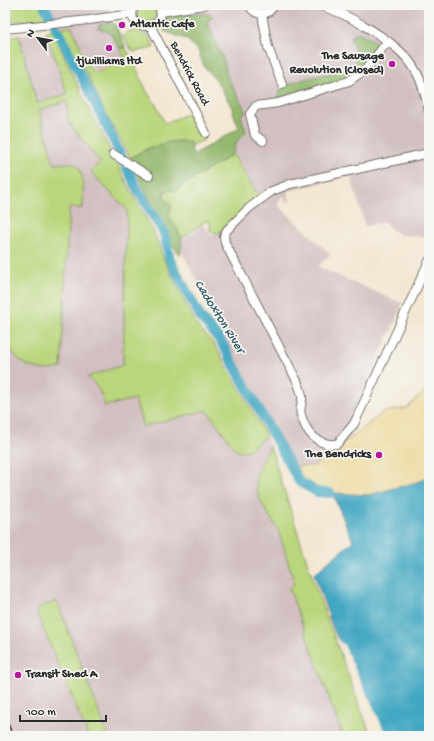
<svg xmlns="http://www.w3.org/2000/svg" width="434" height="741" viewBox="0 0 434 741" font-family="'Gochi Hand',sans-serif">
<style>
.industrial{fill:#d2bfc0}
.green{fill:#bad67c;stroke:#728054}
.forest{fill:#93b76c;stroke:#5f714c}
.sand{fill:#eeda9e;stroke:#8c8264}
.water{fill:#42a7c2;stroke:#366976}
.pier{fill:#f3e7d2}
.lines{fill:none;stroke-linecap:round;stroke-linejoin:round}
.river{stroke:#42a7c2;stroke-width:10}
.minor-casing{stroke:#716d65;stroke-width:10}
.minor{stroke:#fff;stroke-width:8}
.rail{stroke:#2b2b2b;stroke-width:1.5}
.poi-dot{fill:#b5179e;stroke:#f6f6f2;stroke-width:1.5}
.labels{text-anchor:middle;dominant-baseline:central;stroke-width:3.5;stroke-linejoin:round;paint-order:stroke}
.poi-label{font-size:12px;font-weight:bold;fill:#2b2b2b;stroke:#f6f6f2;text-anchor:start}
.street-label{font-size:12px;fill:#2b2b2b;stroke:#f6f6f2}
.water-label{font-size:13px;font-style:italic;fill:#345d67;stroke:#f6f6f2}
</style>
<rect width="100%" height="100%" fill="#f6f6f2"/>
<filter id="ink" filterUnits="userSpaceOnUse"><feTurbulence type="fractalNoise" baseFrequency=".025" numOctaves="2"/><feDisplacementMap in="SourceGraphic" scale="8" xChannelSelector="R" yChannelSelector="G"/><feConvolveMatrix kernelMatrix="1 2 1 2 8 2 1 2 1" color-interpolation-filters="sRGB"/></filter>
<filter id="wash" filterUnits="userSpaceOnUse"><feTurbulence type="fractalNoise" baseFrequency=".012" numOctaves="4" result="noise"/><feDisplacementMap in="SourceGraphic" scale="16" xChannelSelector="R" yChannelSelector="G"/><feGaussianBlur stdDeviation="0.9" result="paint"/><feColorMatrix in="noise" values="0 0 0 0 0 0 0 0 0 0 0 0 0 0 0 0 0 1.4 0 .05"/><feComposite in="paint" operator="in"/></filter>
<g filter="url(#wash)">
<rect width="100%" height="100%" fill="#f3e7d2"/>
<path class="industrial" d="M47,5H111L107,13L130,54L95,72L71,27L60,29Z
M178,5H429V237L401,235L392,230L385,222L365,226L351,176L287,191L290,201L286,202L284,196L281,198L279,202V206L282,209L330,254L318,267L403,304L348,424L355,428L342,445L314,466H292L274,430L224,340L227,336L177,243L203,225L212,236L240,205L256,192L228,143L245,133L239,109L179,16Z
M50,32L142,212L178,304L266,435L364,736H5V37Z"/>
<path class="green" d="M5,5H39L47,20L5,22Z
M139,5H153L157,12C156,20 152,22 144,23C137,19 133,13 139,5Z
M62,27H72L89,67L95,73L111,66L125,58L119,47L126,49L134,63L147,92L155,103L165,123L189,113L204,140L191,146L190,142L150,147L130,158L120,139L104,111L87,74L61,32Z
M137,30L148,35L154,46L153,48L134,52L130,48L123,37C125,31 131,31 137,30Z
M53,31L83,97L130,189L154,232L165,262L191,314L198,327L214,344L266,435L251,449L242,452L238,451L234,448L207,410L143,427L135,399L105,406C101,394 98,384 87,377L123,365L127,210L91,172L100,162L69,123L68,120L67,101L39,110L53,161L55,164C61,164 68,162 74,164C86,167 83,197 83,208H69L61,368C47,372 28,369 18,359C11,352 8,341 5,333V37L19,35L37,103L67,94L46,32Z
M233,154L256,192L260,193V196L218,233L210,231V222L206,221L182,238C174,224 160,207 165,191L176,190Z
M270,446L313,580L371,736H343L289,588L294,584L293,578L279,532L260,500L257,491L256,476L259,467Z
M57,601L108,736H88L38,616L37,612L39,608Z"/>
<path class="forest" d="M210,14L213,17L207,21L218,48L224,60L227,76L246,112L241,115L246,132L237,141L233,154L176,190L164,191L163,196L172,206L168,214L182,238L180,255L169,241L130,158C148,149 170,137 190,142L193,155L239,128L231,106L218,83L204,66L198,50L186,39L164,31L162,24L166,17L174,15Z
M106,23L115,24L126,48L119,47L110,33L98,28L99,25Z
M358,32L375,41V48L373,56L353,75L337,82L301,93L281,98L278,97L281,89L294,82L337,71L354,63L358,55L351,41V37Z"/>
<path class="sand" d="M429,383V510L335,493L318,489L303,481L292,466H314L384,412L407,408L426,390Z"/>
<path class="water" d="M429,477V736H377L356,678L333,628L314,574L353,541L334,497L335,493L369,495L417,482Z"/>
<path class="pier" d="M338,639L344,645L354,667L387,736H374Z"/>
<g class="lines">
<path class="river" d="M44,5L89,91L139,192L164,233L170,260L201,318L220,340L299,481L317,492L330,493"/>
</g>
</g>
<g filter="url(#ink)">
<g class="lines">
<g class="minor-casing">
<path id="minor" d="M135,5C120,34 173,32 158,5
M249,5C255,16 268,17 274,5
M317,5C345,12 396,41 412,65C422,79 425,95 429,111
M161,12L204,5
M262,14L268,47L282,84
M151,27L206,133
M5,29L89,20L132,14
M263,141L255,135L250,114L256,106L278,103L349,81L366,69L388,41
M429,153L290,184L272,191L249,208L227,230L224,236L225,243L297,381C299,387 303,393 302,400C302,405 299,409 301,415C306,433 318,446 337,444L354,424L429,261
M113,154L149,176"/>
</g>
<use href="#minor" class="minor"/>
<path class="rail" d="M5,717L13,736"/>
</g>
</g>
<g class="poi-dot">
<circle cx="122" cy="25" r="4"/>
<circle cx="109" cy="48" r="4"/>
<circle cx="392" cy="64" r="4"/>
<circle cx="379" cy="455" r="4"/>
<circle cx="18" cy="675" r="4"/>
</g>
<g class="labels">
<g class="poi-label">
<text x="130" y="25">Atlantic Cafe</text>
<text x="384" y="57" text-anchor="end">The Sausage<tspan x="384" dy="14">Revolution (Closed)</tspan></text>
<text x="109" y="62" text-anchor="middle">tjwilliams ltd</text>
<text x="371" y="455" text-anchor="end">The Bendricks</text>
<text x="26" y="675">Transit Shed A</text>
</g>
<g class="street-label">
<text transform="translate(189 74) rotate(62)">Bendrick Road</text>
</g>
<g class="water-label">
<text transform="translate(219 317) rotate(58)">Cadoxton River</text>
</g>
</g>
<rect width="434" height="741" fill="none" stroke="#f6f6f2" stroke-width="20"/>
<g transform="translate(38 38) rotate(302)" stroke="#f6f6f2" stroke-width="3" paint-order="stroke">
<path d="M0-3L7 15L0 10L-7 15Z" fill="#2b2b2b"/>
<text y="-6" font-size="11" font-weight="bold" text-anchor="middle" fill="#2b2b2b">N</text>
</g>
<path d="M20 715v6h86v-6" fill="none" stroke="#2b2b2b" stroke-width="2"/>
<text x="26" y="715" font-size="12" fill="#2b2b2b" stroke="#f6f6f2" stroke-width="3" paint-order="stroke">100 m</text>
</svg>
